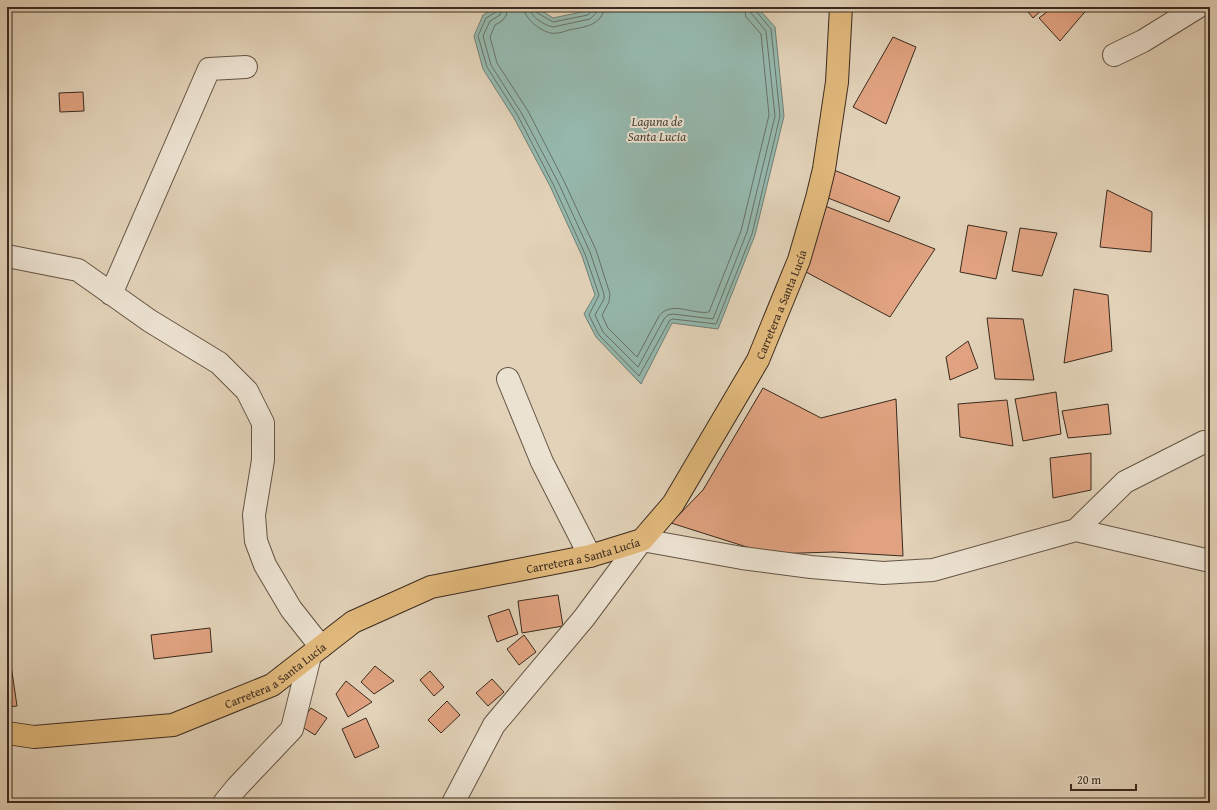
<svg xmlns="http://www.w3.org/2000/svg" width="1217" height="810" viewBox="0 0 1217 810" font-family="'Gentium Book Plus',serif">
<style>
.water{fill:#95b8ad;stroke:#717f74}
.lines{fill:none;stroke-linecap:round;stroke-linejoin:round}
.shore{stroke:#687166;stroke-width:1}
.building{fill:#e0a280;stroke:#3a2a1f}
.minor-casing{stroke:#645445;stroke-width:24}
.major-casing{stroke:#3a2a1f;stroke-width:24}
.minor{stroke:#ece2d1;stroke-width:22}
.major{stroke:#e1b97c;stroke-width:22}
.labels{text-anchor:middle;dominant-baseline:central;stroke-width:4;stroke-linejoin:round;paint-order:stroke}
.street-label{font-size:12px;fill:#3a2a1f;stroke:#ece2d1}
.water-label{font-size:13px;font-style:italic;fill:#4c463b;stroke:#ece2d1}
</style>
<rect width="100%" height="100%" fill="#e2d2b8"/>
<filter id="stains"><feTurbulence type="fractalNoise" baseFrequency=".005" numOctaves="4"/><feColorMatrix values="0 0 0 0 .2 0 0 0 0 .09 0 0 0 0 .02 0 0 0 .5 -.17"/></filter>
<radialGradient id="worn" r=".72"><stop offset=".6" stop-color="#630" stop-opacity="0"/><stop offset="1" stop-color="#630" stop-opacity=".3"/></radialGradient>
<path class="water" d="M496,7H536L553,18L586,11L590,7H757L775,27L784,116L755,235L718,329L672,323L641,384L596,337L584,314L595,295L582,256L550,186L514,118L483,69L474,36L483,15Z"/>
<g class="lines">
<path class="shore" d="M497,7L496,12L486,18L478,36L487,67L518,116L553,184L585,254L599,295L589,315L599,335L639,376L670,320L673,319L716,324L752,234L780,116L771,29L756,11L755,7
M502,7L500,15L490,21L483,36L491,65L522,114L558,182L590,252L604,294V299L595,315L603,332L638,367L664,319L668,315L673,314L713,319L747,232L775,116L766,31L751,13L750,7
M508,7L506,16L502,21L495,25L490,37L497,63L528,111L563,179L596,250L610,294L609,302L602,315L608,328L637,357L659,316C671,300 693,315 709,312L741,231L769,115L761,34L746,17L744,7
M523,7C524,18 540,31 551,33C557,34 563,32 569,30C583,27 603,26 604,7
M529,7C530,17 544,25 553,27L590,19L596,13L598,7
M534,7L536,12L553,22L588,15L592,11L593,7"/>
</g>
<path class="building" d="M804,7H829V11Z
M1024,7H1045L1033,18Z
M1053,7H1089L1060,41L1039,18Z
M893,37L916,47L886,124L853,107Z
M83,92L84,111L60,112L59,93Z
M834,170L900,197L889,222L828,198Z
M1107,190L1152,212L1151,252L1100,247Z
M825,206L935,249L890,317L806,272Z
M968,225L1007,232L996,279L960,272Z
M1020,228L1057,233L1042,276L1012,271Z
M1074,289L1108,295L1112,351L1064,363Z
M987,318L1023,319L1034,380L995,379Z
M968,341L978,368L950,380L946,357Z
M763,388L821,418L896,399L903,556L834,552L769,554L671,523L703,490Z
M1056,392L1061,434L1023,441L1015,399Z
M1007,400L1013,446L960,437L958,404Z
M1108,404L1111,434L1068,438L1062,411Z
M1091,453V490L1053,498L1050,458Z
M558,595L563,626L522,633L518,601Z
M509,609L518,634L497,642L488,616Z
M210,628L212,652L154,659L151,635Z
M524,635L536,652L519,665L507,649Z
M10,658L17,706L7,707V659Z
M375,666L394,681L374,694L361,682Z
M430,671L444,687L434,696L420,680Z
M492,679L504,692L488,706L476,693Z
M346,681L372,702L348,717L336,694Z
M447,701L460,715L441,733L428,720Z
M311,708L327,718L315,735L299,725Z
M366,718L379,747L355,758L342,729Z"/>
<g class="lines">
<g class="minor-casing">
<path id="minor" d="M1114,55L1143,41L1198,7
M7,256L78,270L150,321L219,363L247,391L263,423V460L254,515L256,541L265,565L291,609L321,647
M111,294L209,69L246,67
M508,379L542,462L590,556
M1076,530L1210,561
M224,803L237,787L292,729L310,656
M453,803L494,725L584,618L642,540L742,558L811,567L883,573L933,570L1076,530L1125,482L1204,442H1210"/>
</g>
<g class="major-casing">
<g id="major">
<path id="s1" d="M7,733L34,737L173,725L272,685L353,622L431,587L590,556L642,540L673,504L758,360L799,260L817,198L824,169L837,82L841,7"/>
</g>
</g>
<use href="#minor" class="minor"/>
<use href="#major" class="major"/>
</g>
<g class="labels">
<g class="street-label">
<text stroke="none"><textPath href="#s1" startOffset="953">Carretera a Santa Lucía</textPath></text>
<text stroke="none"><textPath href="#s1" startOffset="617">Carretera a Santa Lucía</textPath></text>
<text stroke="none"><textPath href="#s1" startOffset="281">Carretera a Santa Lucía</textPath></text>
</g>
<g class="water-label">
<text x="657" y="121">Laguna de<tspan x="657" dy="15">Santa Lucia</tspan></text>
</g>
</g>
<rect width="1217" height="810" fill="none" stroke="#e2d2b8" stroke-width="24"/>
<rect x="8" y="8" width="1201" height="794" fill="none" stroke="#3a2a1f" stroke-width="2"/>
<rect x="12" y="12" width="1193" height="786" fill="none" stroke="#3a2a1f"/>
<path d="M1071 784v6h65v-6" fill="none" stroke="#3a2a1f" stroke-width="2"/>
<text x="1077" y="784" font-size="12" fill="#3a2a1f" stroke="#ece2d1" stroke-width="3" paint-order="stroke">20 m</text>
<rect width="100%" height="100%" filter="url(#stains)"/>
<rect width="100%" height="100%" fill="url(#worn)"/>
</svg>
